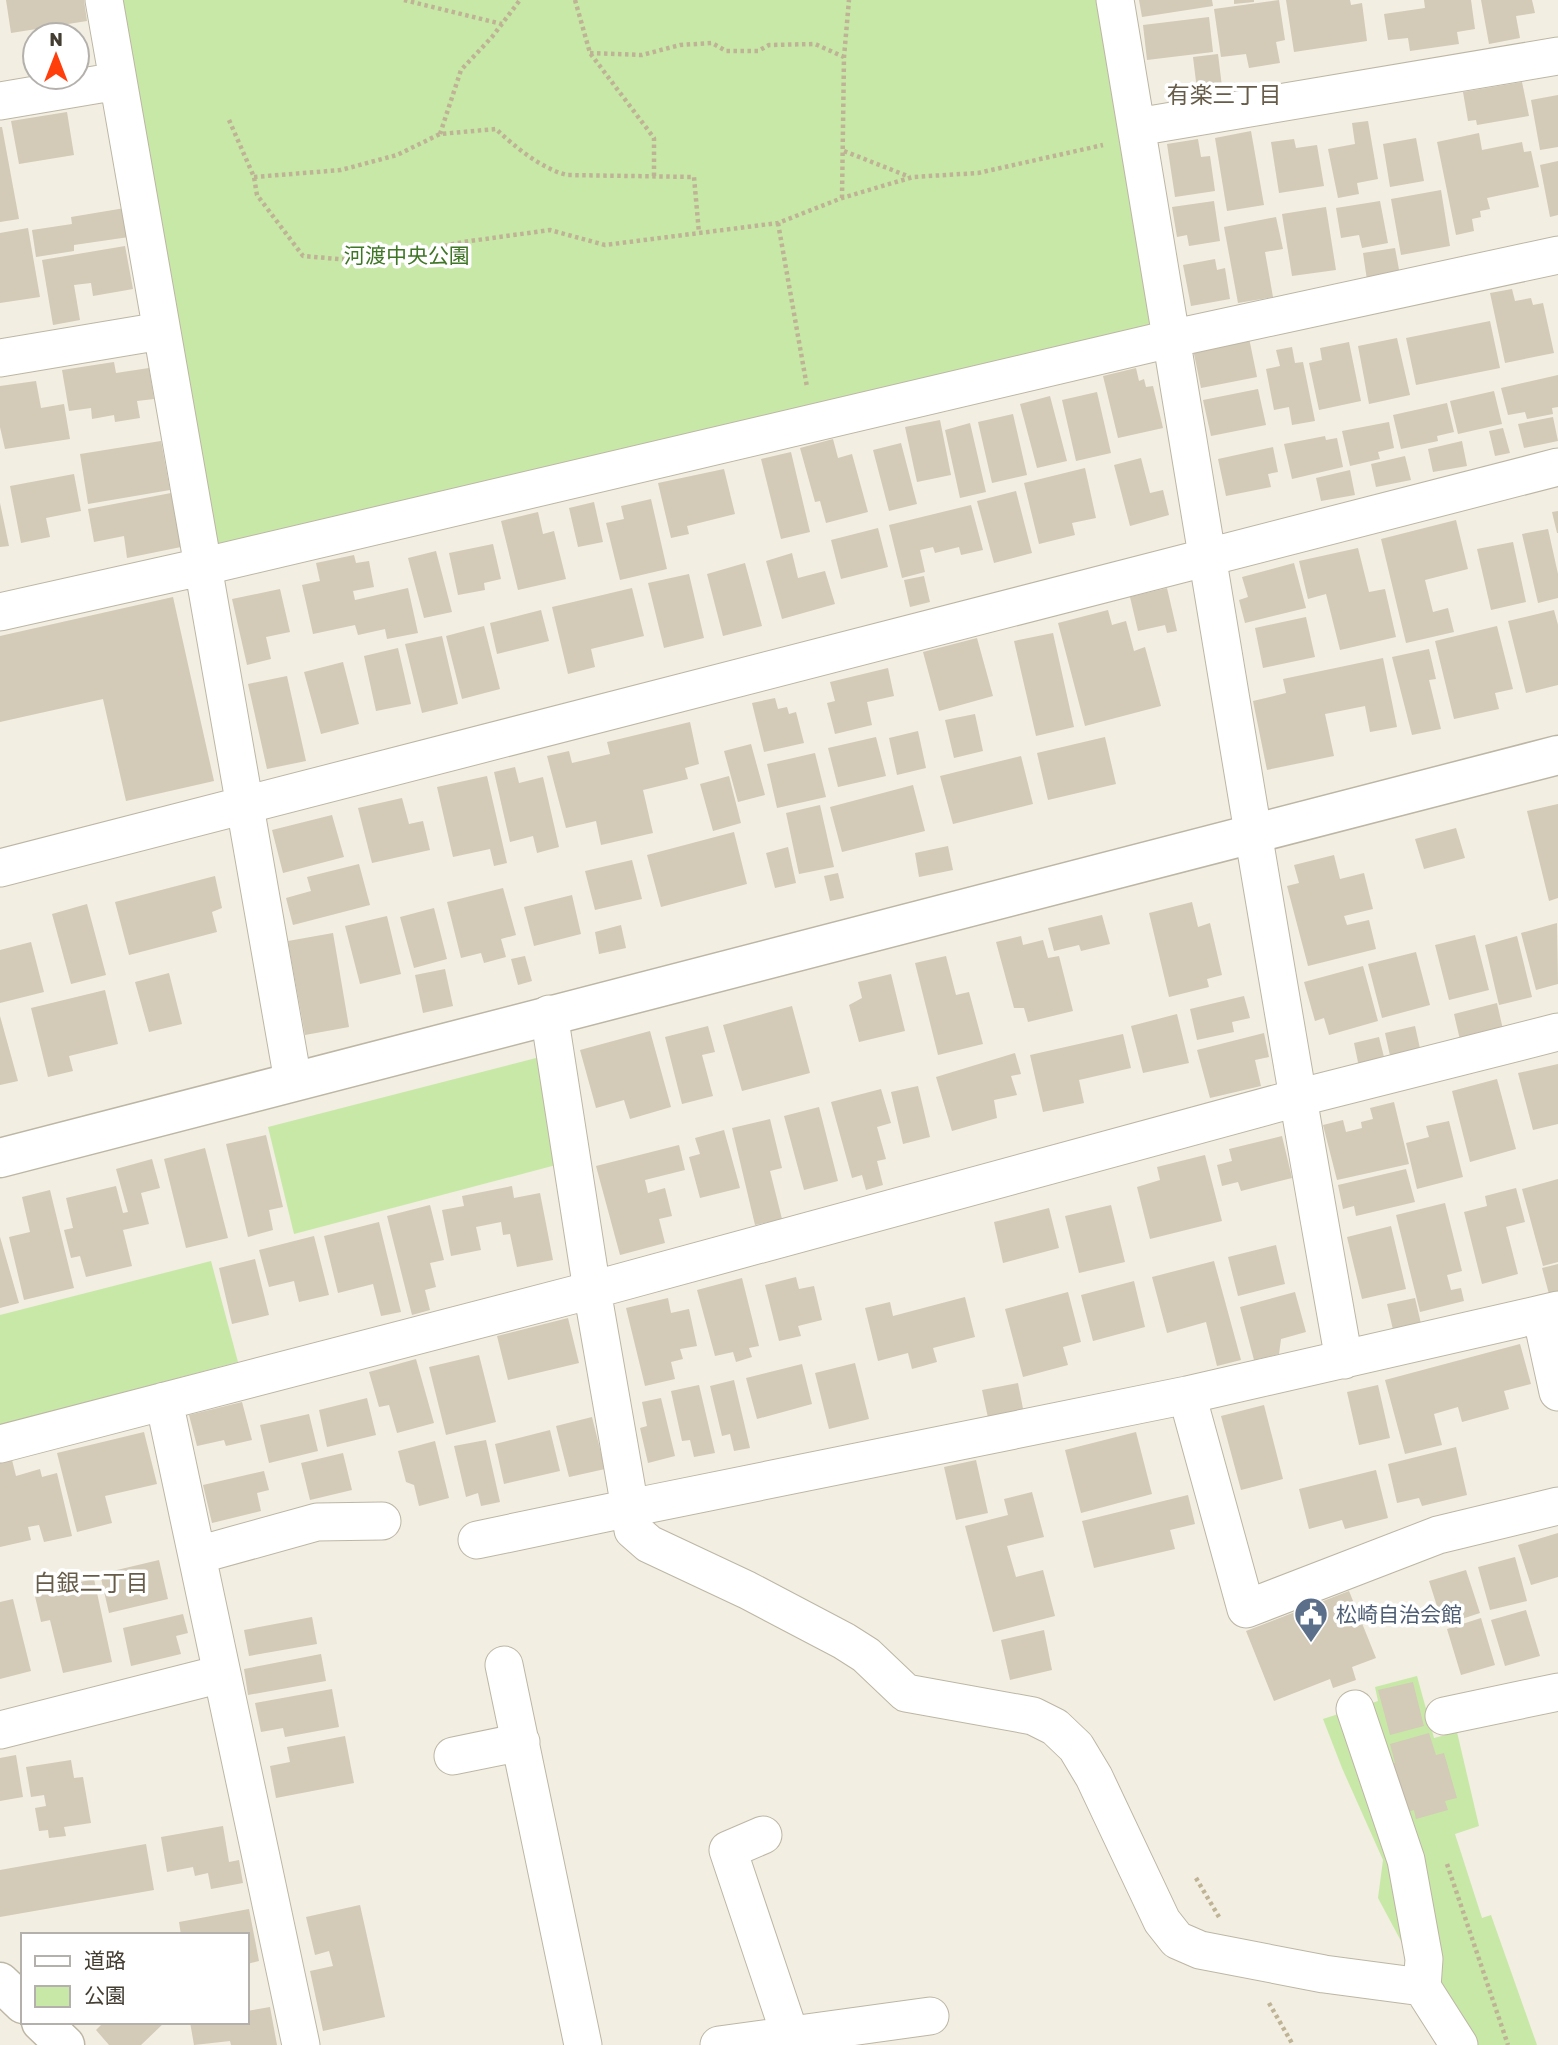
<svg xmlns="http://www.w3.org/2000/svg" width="1558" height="2045" viewBox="0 0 1558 2045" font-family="Rubik,'Noto Sans JP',sans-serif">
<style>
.green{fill:#c8e8a8}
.building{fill:#d3cab7}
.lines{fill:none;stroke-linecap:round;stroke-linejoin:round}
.minor-casing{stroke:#bdb6a4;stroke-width:39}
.tertiary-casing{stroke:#bdb6a4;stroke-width:41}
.path{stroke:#bfb395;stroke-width:4.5;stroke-dasharray:3.5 3.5;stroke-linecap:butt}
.minor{stroke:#fff;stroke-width:37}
.tertiary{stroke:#fff;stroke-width:38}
.labels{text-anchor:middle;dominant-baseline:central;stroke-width:7;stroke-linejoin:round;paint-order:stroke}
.park-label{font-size:21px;fill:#3f7625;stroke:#fff}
.service-label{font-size:21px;fill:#4e5e75;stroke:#fff;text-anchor:start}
.neighbourhood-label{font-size:23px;fill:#665c49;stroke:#fff}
</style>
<rect width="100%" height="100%" fill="#f2eee2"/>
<path class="green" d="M104,0H1115L1170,339L201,567Z
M540,1057L556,1165L294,1234L268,1127Z
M211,1261L238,1362L0,1425V1315Z
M1417,1676L1434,1738L1457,1732L1479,1826L1455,1834L1482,1918L1491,1915L1537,2045H1470L1416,1969L1378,1898L1383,1860L1342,1768L1323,1719L1378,1701L1375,1687Z"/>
<path class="building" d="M6,0H84L87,21L11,33Z
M1139,0H1212L1213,6L1142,17Z
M1234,0H1254V2L1234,4Z
M1279,0L1285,40L1276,42L1280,63L1249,68L1246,54L1221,57L1214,9Z
M1286,0H1350L1351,5L1362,3L1367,41L1294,52Z
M1424,0H1471L1475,29L1457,32L1459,44L1410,51L1408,38L1388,40L1384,14L1425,8Z
M1481,0H1532L1535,13L1516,16L1520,38L1489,44Z
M1209,17L1213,52L1147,60L1143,25Z
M1218,54L1223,95L1198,98L1193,57Z
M1522,82L1529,116L1477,125L1476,120L1468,121L1463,92Z
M1558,95V147L1540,150L1531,100Z
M67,112L74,155L19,164L11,121Z
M1368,121L1378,179L1357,183L1359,194L1338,198L1328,149L1355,144L1352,123Z
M0,127H2L19,219L0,222Z
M1251,131L1264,205L1227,211L1215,138Z
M1479,133L1482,150L1522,142L1524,152L1531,151L1539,187L1487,198L1490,209L1480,211L1481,217L1472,219L1474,231L1456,235L1437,142Z
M1416,138L1424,181L1390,187L1383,144Z
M1198,139L1201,157L1210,156L1215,191L1175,197L1167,144Z
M1294,139L1296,148L1317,145L1324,186L1279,193L1271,142Z
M1558,161V215L1550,217L1540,165Z
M1441,190L1450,246L1401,255L1391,199Z
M1214,201L1220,241L1189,246L1187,235L1177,237L1172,207Z
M1380,201L1388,243L1362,248L1359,235L1341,238L1336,208Z
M1326,207L1336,270L1292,276L1282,214Z
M125,208L129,237L74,245V251L36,257L32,230L72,224L71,217Z
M1276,217L1283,249L1265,252L1273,297L1238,303L1224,227Z
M28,228L40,297L0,303V233Z
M125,246L133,289L93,296L91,283L74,285L80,320L53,325L42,260Z
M1395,248L1400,275L1367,280L1363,253Z
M1215,259L1217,270L1225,268L1230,299L1191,306L1183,265Z
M1512,289L1515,301L1531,298L1533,305L1543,303L1554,353L1505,363L1490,293Z
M1490,321L1500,368L1416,385L1406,338Z
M1249,338L1257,377L1201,388L1193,349Z
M1397,338L1410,395L1369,404L1358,346Z
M1349,342L1361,401L1319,410L1309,363L1322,360L1320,348Z
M1292,347L1295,363L1303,362L1315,421L1292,425L1289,407L1274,410L1266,369L1280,366L1276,350Z
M114,362L116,373L149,368L154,399L137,401L140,418L115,422L114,415L92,419L91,408L69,411L62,370Z
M1136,368L1139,381L1144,379L1146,387L1153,386L1163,428L1118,438L1103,376Z
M1558,375V407L1552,408L1553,414L1527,419L1525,412L1508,415L1501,388Z
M36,381L41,408L64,404L70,439L5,449L0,427V386Z
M1258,389L1266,425L1211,436L1203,400Z
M1494,391L1502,424L1458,434L1450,401Z
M1097,392L1111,453L1076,461L1062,400Z
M1050,396L1067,461L1037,468L1020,404Z
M1447,403L1454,432L1437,436L1438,441L1401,449L1393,415Z
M1013,414L1027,475L992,483L978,422Z
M1553,417L1558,441L1524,448L1518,424Z
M940,420L951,475L917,482L905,427Z
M1389,422L1394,448L1378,452L1380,459L1350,466L1342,431Z
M970,423L986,492L960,498L945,430Z
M1503,428L1510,453L1495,456L1489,431Z
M1325,436L1326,440L1337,438L1343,467L1292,479L1284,444Z
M833,439L838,458L852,454L868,512L826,523L820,501L815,502L800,448Z
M161,441L170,490L88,504L80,454Z
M1462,441L1467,466L1433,472L1428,449Z
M901,443L917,504L889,511L873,450Z
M1273,447L1278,472L1268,474L1271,487L1226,496L1218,459Z
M791,452L810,532L781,539L761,459Z
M1405,456L1411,480L1376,487L1371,464Z
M1141,458L1150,493L1163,490L1169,515L1130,526L1114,465Z
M1085,468L1096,518L1072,523L1075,535L1039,544L1024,483Z
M724,469L735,514L687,526L689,534L671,538L658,483Z
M1350,470L1355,495L1321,501L1316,478Z
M74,474L81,511L46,518L50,537L21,543L10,486Z
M1016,491L1032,553L994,563L977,501Z
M171,493L181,547L127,558L124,536L94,542L88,509Z
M651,499L667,569L620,580L606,523L624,519L621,506Z
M594,502L603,542L578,547L569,508Z
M0,503L9,546L0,547Z
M971,505L983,550L961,555L959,547L935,553L933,547L920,550L925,572L902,578L889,525Z
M1558,511V533H1557L1552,512Z
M538,512L543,534L554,531L566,579L518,590L501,521Z
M1456,520L1468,569L1425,580L1433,612L1448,608L1454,632L1406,643L1381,539Z
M878,528L888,567L841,579L831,540Z
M1548,529L1558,574V598L1538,603L1522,534Z
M1513,542L1526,602L1491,610L1477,549Z
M493,544L501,579L484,583L485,590L458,595L449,553Z
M1358,548L1369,592L1385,589L1396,637L1340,650L1326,594L1308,599L1299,561Z
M436,551L452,612L424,618L408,558Z
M792,553L798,578L825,571L835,604L782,619L766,561Z
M354,555L356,563L369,561L374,587L353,591L355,600L408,588L418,633L387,639L385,629L358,635L355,625L313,634L302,585L320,581L316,563Z
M745,563L762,626L723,636L707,574Z
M1294,563L1306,608L1245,623L1239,600L1248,597L1242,577Z
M689,574L704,638L664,648L648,583Z
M924,576L930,602L910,607L904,580Z
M632,588L644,636L591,649L595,667L568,674L552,607Z
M1167,588L1177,631L1167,633L1165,625L1138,631L1130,597Z
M280,589L290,632L266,637L271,659L247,665L232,599Z
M173,597L214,781L126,801L103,699L0,722V636Z
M541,610L549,641L497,654L490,623Z
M1108,610L1112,625L1126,621L1134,651L1145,647L1161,706L1085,726L1058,623Z
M1554,610L1558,625V685L1526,693L1508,621Z
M1306,617L1315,657L1263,668L1255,628Z
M484,626L500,689L462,699L446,636Z
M1497,626L1513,689L1495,693L1499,709L1454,719L1435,641Z
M1053,633L1074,727L1036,736L1014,641Z
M442,636L458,704L422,713L405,644Z
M977,638L993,696L939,711L923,652Z
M398,648L411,704L376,711L364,656Z
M1429,649L1436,679L1429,680L1441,729L1412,735L1392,657Z
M1383,658L1397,727L1370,732L1365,706L1325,714L1334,756L1267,770L1253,701L1286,693L1283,679Z
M343,662L359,724L321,734L304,672Z
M888,668L894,696L867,702L872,725L835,734L827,703L835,701L830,682Z
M287,676L306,761L267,769L248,684Z
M775,698L778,709L787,707L789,714L796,712L804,743L764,752L752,703Z
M975,714L983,751L954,758L945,720Z
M690,722L699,764L685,768L688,779L643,790L653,833L601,845L596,821L566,828L547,756L569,751L572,763L610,754L607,742Z
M918,731L926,768L897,775L889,738Z
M876,737L886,776L838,787L828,748Z
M1105,737L1116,784L1048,800L1037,753Z
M751,744L765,795L738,802L724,751Z
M815,753L826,797L777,808L767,764Z
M1021,756L1033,804L953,824L940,776Z
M515,767L519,783L543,777L559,847L537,853L533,836L510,842L494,772Z
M487,776L507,863L494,866L490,849L453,857L437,787Z
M729,776L741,823L713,831L700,784Z
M913,785L925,831L842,852L830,807Z
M402,798L409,824L423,821L430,850L372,863L358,808Z
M1558,804V898L1549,901L1527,811Z
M820,805L834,867L799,874L786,813Z
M332,815L344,857L283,873L272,830Z
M1456,828L1465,858L1424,869L1415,839Z
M734,832L747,884L661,907L647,855Z
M948,846L953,870L919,877L915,853Z
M788,847L796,883L775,888L766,853Z
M1334,855L1340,879L1364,873L1373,909L1344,916L1347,925L1369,920L1376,949L1308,966L1287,886L1299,883L1294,865Z
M632,860L642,899L595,910L585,871Z
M359,864L370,905L293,925L286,898L311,891L307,877Z
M838,873L844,898L830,901L824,876Z
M215,876L222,908L212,912L217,932L129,955L115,902Z
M503,888L516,935L501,939L506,957L484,963L481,953L461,958L447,902Z
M572,895L581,934L534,946L524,907Z
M1192,902L1198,927L1210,923L1222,975L1207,979L1209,987L1169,997L1149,913Z
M87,904L106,975L71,984L52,914Z
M434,908L447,959L414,968L400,917Z
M1102,915L1110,944L1081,951L1079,945L1054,951L1048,928Z
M387,916L401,974L360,984L345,926Z
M1557,923L1558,984L1536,990L1521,933Z
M621,925L626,948L599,954L595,932Z
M333,933L349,1027L305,1035L288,941Z
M1475,935L1489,990L1449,1000L1435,945Z
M1021,936L1023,945L1043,940L1048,958L1059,956L1073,1011L1028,1022L1024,1008H1014L996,942Z
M1517,936L1532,997L1499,1005L1485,945Z
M31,942L44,992L0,1003V950Z
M1416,952L1430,1005L1382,1018L1368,964Z
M525,956L532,981L518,985L511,959Z
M946,956L956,995L969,992L983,1044L938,1055L915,963Z
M1363,966L1378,1021L1329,1035L1324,1018L1315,1021L1304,982Z
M445,969L453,1006L423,1013L415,975Z
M169,973L182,1024L149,1032L135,982Z
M891,974L905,1031L859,1042L849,1005L862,998L858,982Z
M105,990L118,1044L69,1056L73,1071L48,1077L31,1008Z
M1244,996L1250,1018L1232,1022L1234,1032L1197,1040L1190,1009Z
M1497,1003L1504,1034L1461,1044L1454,1014Z
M792,1006L810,1073L742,1091L723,1025Z
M1177,1014L1189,1063L1143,1073L1131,1026Z
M0,1016L18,1081L0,1085Z
M708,1026L715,1052L702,1055L713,1096L682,1104L665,1037Z
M1415,1026L1421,1053L1391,1060L1385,1033Z
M650,1031L671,1107L630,1119L624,1100L596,1108L580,1050Z
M1264,1033L1269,1057L1255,1060L1261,1086L1210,1098L1197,1050Z
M1123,1034L1131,1068L1079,1080L1084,1103L1043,1112L1030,1055Z
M1379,1037L1385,1061L1359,1067L1354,1043Z
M1015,1053L1021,1074L1011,1076L1017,1095L994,1100L997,1118L952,1131L936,1077Z
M1558,1064V1124L1533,1130L1518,1073Z
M1497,1079L1516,1149L1470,1162L1452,1091Z
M918,1086L930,1137L903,1144L891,1092Z
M881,1089L891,1123L877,1127L886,1159L877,1161L883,1185L866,1190L862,1175L852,1178L831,1102Z
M1394,1102L1409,1164L1337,1180L1323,1125L1343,1120L1346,1132L1362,1128L1361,1122L1373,1119L1370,1108Z
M819,1107L838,1181L804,1190L784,1116Z
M770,1119L782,1168L770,1171L782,1219L755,1225L732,1128Z
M1449,1121L1463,1177L1417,1189L1406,1143L1429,1137L1426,1126Z
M724,1130L740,1188L700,1198L689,1157L700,1154L695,1138Z
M266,1135L283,1207L269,1210L273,1230L248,1237L226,1144Z
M1282,1136L1292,1178L1241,1191L1238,1182L1222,1186L1217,1165L1232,1161L1229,1149Z
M679,1145L685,1170L645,1180L648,1193L665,1188L672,1216L659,1219L665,1243L620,1255L596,1166Z
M205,1148L228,1238L186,1248L164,1159Z
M1205,1155L1222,1221L1150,1239L1137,1187L1160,1180L1157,1167Z
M152,1159L160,1188L141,1193L149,1224L123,1230L132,1266L86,1277L80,1256L71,1258L64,1230L73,1228L66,1198L116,1186L123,1213L128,1212L116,1169Z
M1406,1169L1415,1202L1356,1216L1354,1206L1343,1209L1338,1185Z
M1558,1179V1262L1543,1266L1522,1189Z
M512,1186L514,1198L540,1193L553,1260L517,1267L510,1234L503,1235L501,1222L476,1227L481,1250L451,1256L442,1210L464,1206L462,1196Z
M1516,1188L1525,1222L1506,1227L1518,1274L1482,1284L1464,1212L1487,1206L1485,1196Z
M50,1190L74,1288L24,1300L9,1237L30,1232L22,1197Z
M1445,1203L1462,1271L1447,1275L1451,1290L1461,1288L1464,1301L1420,1312L1396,1215Z
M430,1205L444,1260L430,1263L436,1287L425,1290L430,1310L412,1315L387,1216Z
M1111,1205L1125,1262L1079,1273L1065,1216Z
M1049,1208L1059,1248L1003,1263L994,1222Z
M379,1222L401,1312L381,1316L373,1284L338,1293L324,1236Z
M1391,1226L1406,1289L1362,1299L1347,1237Z
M314,1236L329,1295L299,1302L294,1281L269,1287L259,1250Z
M0,1237L19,1303L0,1308Z
M1276,1245L1285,1284L1238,1296L1228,1257Z
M255,1259L269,1315L232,1324L219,1268Z
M1214,1261L1241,1360L1217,1366L1206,1322L1167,1333L1152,1277Z
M1558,1264V1292L1549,1294L1542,1268Z
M796,1277L799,1289L814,1286L822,1320L798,1326L801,1336L779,1341L765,1285Z
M742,1278L759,1346L749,1348L752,1357L736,1362L733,1352L715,1356L697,1290Z
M1134,1281L1145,1327L1093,1341L1081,1295Z
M1068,1292L1081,1342L1063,1347L1068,1365L1023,1377L1005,1309Z
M1295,1292L1306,1332L1281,1339L1279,1354L1254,1360L1240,1307Z
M965,1297L975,1337L933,1348L937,1362L912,1369L908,1353L878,1361L865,1308L890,1302L893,1316Z
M668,1298L671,1313L689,1309L697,1346L680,1349L683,1359L671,1362L675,1379L645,1386L626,1308Z
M1415,1298L1422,1328L1394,1334L1387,1304Z
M568,1318L579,1363L508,1380L497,1336Z
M1520,1344L1531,1384L1504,1391L1509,1409L1462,1422L1458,1407L1434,1414L1442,1445L1405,1454L1385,1380Z
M479,1355L496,1422L446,1435L429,1367Z
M416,1359L434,1423L397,1433L389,1405L379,1407L369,1372Z
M855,1363L869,1419L829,1429L815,1373Z
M802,1364L812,1404L757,1419L746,1378Z
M734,1380L750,1448L734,1451L730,1434L722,1436L710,1386Z
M1018,1383L1025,1419L990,1427L982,1390Z
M699,1385L715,1453L694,1457L690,1440L682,1441L671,1391Z
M1378,1385L1390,1438L1359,1445L1347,1392Z
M367,1398L376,1435L327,1447L319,1410Z
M661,1398L675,1456L648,1463L640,1428L647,1426L642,1402Z
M242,1402L252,1440L226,1446L224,1440L197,1446L189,1415Z
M1264,1405L1283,1479L1241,1490L1221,1416Z
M309,1414L318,1451L269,1463L260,1425Z
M592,1417L605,1469L569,1477L556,1426Z
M550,1430L560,1471L504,1484L495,1444Z
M144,1432L157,1484L105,1496L112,1523L77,1532L57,1453Z
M1136,1432L1152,1494L1081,1513L1065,1450Z
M486,1440L500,1502L481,1506L478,1493L466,1497L454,1446Z
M435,1441L449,1498L419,1506L414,1485L406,1482L398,1451Z
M1456,1447L1467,1495L1422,1506L1419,1498L1397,1503L1388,1464Z
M343,1453L352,1490L310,1500L301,1463Z
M12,1460L16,1476L40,1469L42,1477L57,1473L72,1536L44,1542L39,1525L28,1527L31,1540L0,1547V1463Z
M976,1460L988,1513L956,1520L944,1467Z
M1376,1470L1388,1518L1345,1529L1342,1520L1309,1529L1299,1489Z
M264,1471L269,1490L257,1493L261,1511L212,1523L203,1485Z
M1032,1492L1044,1537L1007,1546L1016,1577L1043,1570L1055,1616L993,1632L965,1526L1008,1515L1004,1499Z
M1188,1495L1195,1524L1170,1530L1175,1549L1094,1568L1082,1521Z
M1558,1533V1577L1531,1585L1518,1545Z
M1515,1557L1527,1601L1490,1610L1478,1567Z
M159,1560L168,1599L109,1613L100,1574Z
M1466,1570L1480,1613L1443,1625L1429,1581Z
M94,1579L112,1662L63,1673L50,1620L41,1622L34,1592Z
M1349,1591L1376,1658L1352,1667L1356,1680L1333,1688L1330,1679L1274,1701L1246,1631Z
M13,1599L31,1671L0,1679V1602Z
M1526,1610L1540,1656L1505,1666L1491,1620Z
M183,1614L188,1633L176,1636L181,1654L131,1666L123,1628Z
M312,1617L317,1644L249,1656L244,1630Z
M1481,1618L1495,1665L1461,1675L1447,1629Z
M1044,1630L1052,1670L1010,1680L1001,1640Z
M321,1654L326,1681L248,1695L244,1669Z
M1413,1682L1424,1726L1390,1735L1378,1690Z
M332,1689L339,1727L285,1737L283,1728L261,1732L255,1703Z
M1429,1733L1436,1755L1444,1753L1457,1798L1445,1801L1448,1810L1416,1819L1414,1810L1398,1815L1384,1766L1395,1763L1390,1744Z
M345,1736L354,1783L276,1798L270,1766L290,1762L287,1747Z
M16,1755L23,1797L0,1801V1758Z
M71,1760L74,1778L83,1777L91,1823L64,1827L66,1836L49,1838L48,1830L39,1831L35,1808L46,1806L44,1795L31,1797L26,1767Z
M223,1826L229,1862L239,1860L243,1883L211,1889L208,1873L195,1876L193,1867L167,1872L161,1837Z
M146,1844L154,1890L0,1917V1870Z
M360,1905L385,2017L323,2031L310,1971L333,1966L329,1951L315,1955L306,1917Z
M249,1909L259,1961L247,1964V1935H181L179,1922Z
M270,2007L277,2045H231L230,2041L194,2045L190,2022H247V2011Z
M104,2022H165L141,2045H109L96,2030Z"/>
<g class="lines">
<g class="minor-casing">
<path id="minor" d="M104,0L293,1081
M1115,0C1191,453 1263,907 1344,1360
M0,101L118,81
M1137,127L1558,56
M0,358L161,331
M0,612L201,567L1170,339L1558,255
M0,868L1558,467
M549,1014L592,1290L630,1508L1187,1395L1541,1314
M1558,1310L1541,1314L1558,1392
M1187,1395L1246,1609L1438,1535L1558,1506
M164,1401L301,2045
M0,1444L592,1290L1297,1098L1558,1032
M477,1540L630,1508L633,1530L649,1544L747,1590L844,1641L866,1655L906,1693L1033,1716L1055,1727L1076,1747L1094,1777L1162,1921L1177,1940L1200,1950L1324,1974L1422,1987L1459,2045
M198,1555L317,1522L382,1521
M504,1665L583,2045
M1355,1709L1406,1860L1424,1959L1422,1987
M1444,1716L1558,1692
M0,1730L221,1674
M453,1756L521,1742
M763,1835L728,1850L790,2035
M719,2045L930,2016"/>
</g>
<g class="tertiary-casing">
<path id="tertiary" d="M0,1158L1558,755
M0,1982L23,2004
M41,2022L65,2045"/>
</g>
<path class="path" d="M404,0L502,24
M575,0L590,53L654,138V177
M590,53L642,55L680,45L712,43L726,51H758L769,45L815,44L844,57
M229,120L254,177L257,195L303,256L385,263L409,253L463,242L550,230L605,245L778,223L842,198L913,177L978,173L1103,145
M440,134L461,70L492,37L520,0
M844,151L910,177
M254,177L341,170L397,155L440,134L496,129C515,147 542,169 567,175L694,177L699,233
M842,198L844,57L849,0
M778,223L807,387
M1447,1864L1508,2045
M1196,1878L1219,1917
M1269,2003L1293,2045"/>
<use href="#minor" class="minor"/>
<use href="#tertiary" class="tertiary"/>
</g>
<defs>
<g id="civic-pin" transform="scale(1.75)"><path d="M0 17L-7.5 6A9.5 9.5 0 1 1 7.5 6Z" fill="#5c6f8a" stroke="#fff"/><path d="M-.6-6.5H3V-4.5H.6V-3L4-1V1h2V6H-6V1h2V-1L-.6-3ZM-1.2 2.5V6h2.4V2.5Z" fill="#fff"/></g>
</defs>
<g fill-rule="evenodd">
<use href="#civic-pin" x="1311" y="1614"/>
</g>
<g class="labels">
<g class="park-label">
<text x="407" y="255">河渡中央公園</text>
</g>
<g class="service-label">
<text x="1336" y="1614">松崎自治会館</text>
</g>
<g class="neighbourhood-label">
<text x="1224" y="95">有楽三丁目</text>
<text x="91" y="1583">白銀二丁目</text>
</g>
</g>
<rect x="21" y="1933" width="228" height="91" fill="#ffffff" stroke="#b4b1ad" stroke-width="2"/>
<rect x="35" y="1956" width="35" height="10" fill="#ffffff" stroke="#b4b1ad" stroke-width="2"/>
<text x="84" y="1968" font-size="21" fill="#433d32">道路</text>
<rect x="35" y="1986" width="35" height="21" fill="#c8e8a8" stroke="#b4b1ad" stroke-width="2"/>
<text x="84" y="2003" font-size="21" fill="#433d32">公園</text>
<g transform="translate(56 56)"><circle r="33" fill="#ffffff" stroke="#b4b1ad" stroke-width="2"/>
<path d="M0-5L12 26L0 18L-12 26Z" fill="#ff3e0b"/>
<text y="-10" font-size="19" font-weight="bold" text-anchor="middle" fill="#433d32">N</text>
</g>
</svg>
